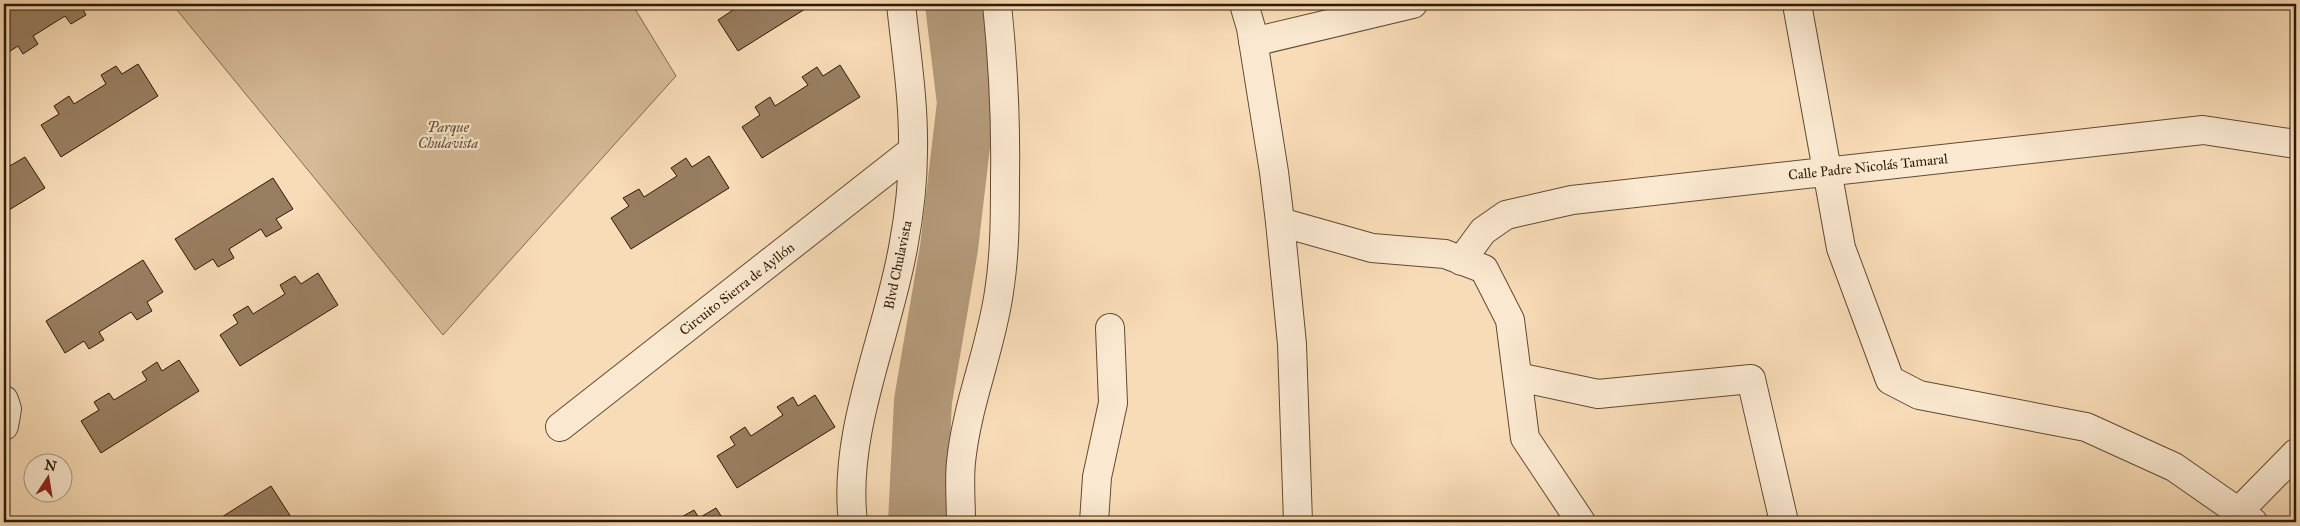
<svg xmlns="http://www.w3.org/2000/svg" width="2300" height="526" viewBox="0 0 2300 526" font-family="'IM FELL Great Primer',serif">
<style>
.green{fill:#d6bb98;stroke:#826a4e}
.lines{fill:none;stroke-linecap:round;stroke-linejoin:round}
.river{stroke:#b49a7a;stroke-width:58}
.building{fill:#987e61;stroke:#2f1903}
.minor-casing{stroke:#614a30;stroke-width:30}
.minor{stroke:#fae8d0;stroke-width:28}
.labels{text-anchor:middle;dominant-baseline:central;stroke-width:4.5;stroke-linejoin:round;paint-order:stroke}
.park-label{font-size:14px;font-style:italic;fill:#614a30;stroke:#fae8d0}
.street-label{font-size:14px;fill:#2f1903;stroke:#fae8d0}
</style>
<rect width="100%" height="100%" fill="#f8dcb7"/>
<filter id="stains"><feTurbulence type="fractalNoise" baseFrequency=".004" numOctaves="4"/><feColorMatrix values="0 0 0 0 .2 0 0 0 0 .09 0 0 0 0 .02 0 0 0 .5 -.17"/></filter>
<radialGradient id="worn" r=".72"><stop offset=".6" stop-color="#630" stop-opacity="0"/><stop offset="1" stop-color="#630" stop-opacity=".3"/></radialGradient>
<path class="green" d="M172,4H632L676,76L443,335Z"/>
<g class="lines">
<path class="river" d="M917,522L923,401L949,248L966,103L954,4"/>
</g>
<path class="building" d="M14,4H85L81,6L86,15L71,24L65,16L33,36L38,44L23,54L18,46L4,55V10Z
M733,4H813L738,51L718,20L736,8Z
M138,64L158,96L61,157L41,125L59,114L54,106L69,96L74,104L106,84L101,75L116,66L122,74Z
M840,65L860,97L762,158L742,127L760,115L755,107L770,97L775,106L808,85L802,77L817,67L823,76Z
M709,156L729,188L631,249L611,218L629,206L623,198L639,189L644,197L677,176L671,168L686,158L692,167Z
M25,157L45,188L4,213V160L8,167Z
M273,178L293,209L276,219L282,228L266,237L261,229L229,249L234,258L218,267L213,259L195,270L175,239Z
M143,260L163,292L147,302L152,311L137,320L131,312L99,332L104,340L89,349L84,341L65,353L46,321Z
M318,273L338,305L240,366L220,335L238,323L233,315L248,306L253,314L285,294L280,285L295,276L301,284Z
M179,360L199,391L101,453L81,421L99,410L94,402L109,393L114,400L147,380L142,372L157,362L162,371Z
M815,395L835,427L737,488L717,456L735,445L730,437L745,427L751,436L783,415L777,407L793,397L798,406Z
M271,486L291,517L284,522H214Z
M716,508L725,522H680L678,519L694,510L699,518Z"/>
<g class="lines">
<g class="minor-casing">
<path id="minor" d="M1244,4L1251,28L1274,172L1280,222L1292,344L1298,522
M1797,4L1841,248L1890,380L1919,395L2086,427L2174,467L2253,522
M1253,42L1413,4
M1280,222L1372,248L1445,254L1484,269L1510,320L1525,438L1581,522
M1461,261L1483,231L1506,215L1572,200L2203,130L2296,144
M1518,377L1598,394L1751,379L1784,522
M4,400L7,409L4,426
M560,427L913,150
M2238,512L2296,453
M853,522C842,433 887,337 903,248C909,216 913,183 913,151C914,102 906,52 901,4
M961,522C961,502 959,481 961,462C967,403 991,349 999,292C1005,254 1005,216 1005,178C1006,120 1003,62 997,4
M1094,522L1097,477L1113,403L1110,328"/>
</g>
<use href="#minor" class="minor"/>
</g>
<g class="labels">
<g class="park-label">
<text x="448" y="127">Parque<tspan x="448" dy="16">Chulavista</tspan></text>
</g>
<g class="street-label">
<text transform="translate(1868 167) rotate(-6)">Calle Padre Nicolás Tamaral</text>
<text transform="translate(898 265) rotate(-78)">Blvd Chulavista</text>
<text transform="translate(737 289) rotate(-38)">Circuito Sierra de Ayllón</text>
</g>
</g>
<rect width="2300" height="526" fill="none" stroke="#f8dcb7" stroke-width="20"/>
<rect x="5" y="5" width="2290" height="516" fill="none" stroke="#2f1903" stroke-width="2.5"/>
<rect x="10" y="10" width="2280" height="506" fill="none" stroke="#2f1903"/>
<g transform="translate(48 478) rotate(12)"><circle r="24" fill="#fae8d0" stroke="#a9957e"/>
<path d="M0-4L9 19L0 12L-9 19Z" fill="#8f2418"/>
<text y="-8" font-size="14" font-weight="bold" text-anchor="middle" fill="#2f1903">N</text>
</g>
<rect width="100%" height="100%" filter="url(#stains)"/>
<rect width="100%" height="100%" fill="url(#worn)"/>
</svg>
